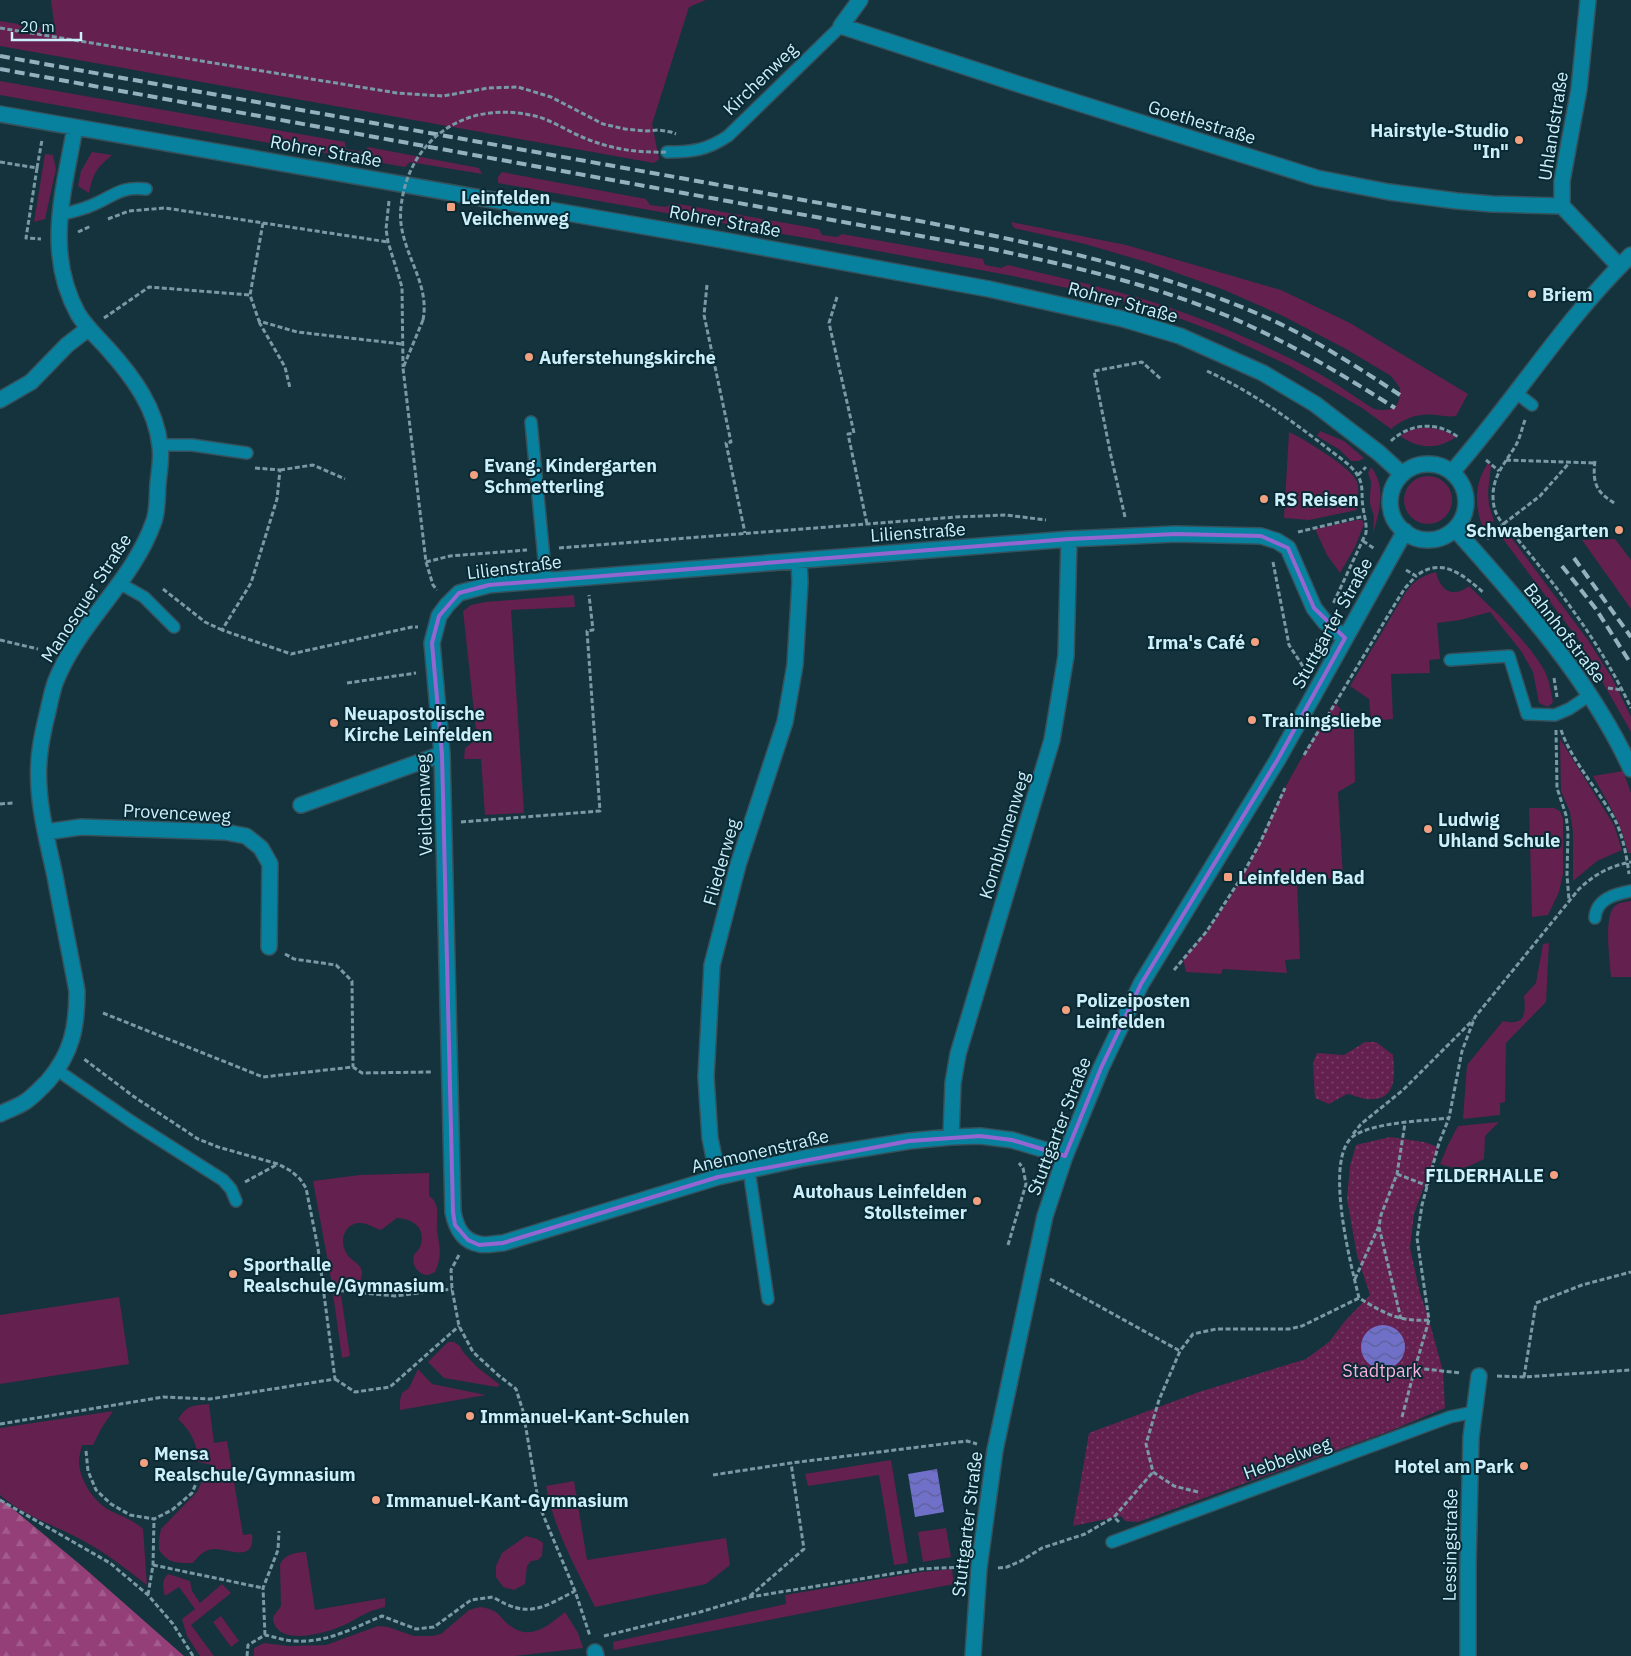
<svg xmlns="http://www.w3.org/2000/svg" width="1631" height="1656" viewBox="0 0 1631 1656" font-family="'IBM Plex Sans',sans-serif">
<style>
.grass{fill:#64204f}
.forest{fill:url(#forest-firs)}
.park{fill:url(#park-dots)}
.water{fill:url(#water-waves)}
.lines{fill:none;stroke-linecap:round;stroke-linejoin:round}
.lane-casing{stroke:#35525c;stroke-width:14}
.street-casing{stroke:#35525c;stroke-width:18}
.secondary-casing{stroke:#35525c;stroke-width:18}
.path{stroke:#7899a5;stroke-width:3;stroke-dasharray:5 2.5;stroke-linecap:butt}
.lane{stroke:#08819f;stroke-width:11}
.street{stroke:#08819f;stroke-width:15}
.secondary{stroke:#08819f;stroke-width:15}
.rail{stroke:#91b2be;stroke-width:4;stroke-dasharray:10 5;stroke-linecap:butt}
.path-bridge{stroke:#7899a5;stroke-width:3;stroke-dasharray:5 2.5;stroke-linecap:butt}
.marked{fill:none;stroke:#9366d1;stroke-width:4;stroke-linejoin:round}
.poi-dot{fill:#f2a080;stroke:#092933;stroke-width:2}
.labels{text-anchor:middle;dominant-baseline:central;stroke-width:4;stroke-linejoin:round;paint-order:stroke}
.street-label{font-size:18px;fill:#cceffc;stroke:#092933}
.poi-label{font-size:18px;font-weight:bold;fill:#cceffc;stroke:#092933;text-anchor:start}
.park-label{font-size:18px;fill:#f7b1dc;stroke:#092933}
</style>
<defs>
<pattern id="forest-firs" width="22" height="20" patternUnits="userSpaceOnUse" patternTransform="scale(1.25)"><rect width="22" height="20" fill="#943f78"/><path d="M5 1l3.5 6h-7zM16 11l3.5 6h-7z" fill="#a25b8c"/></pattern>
<pattern id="park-dots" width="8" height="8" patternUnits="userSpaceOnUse" patternTransform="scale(1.25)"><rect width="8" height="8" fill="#64204f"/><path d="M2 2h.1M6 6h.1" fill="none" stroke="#794169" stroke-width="1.8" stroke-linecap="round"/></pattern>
<pattern id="water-waves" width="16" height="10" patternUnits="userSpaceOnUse" patternTransform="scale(1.25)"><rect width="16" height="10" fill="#7170c9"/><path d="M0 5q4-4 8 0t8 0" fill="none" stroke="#5c6097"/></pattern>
</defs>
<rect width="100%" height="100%" fill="#14333d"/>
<path class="grass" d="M51,0H706L689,7L652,124L659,159L654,163L0,46V21L55,30Z
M0,81L345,142L346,149L363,152L368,147L479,168L482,174L410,162L405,167L0,95Z
M92,152L112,155C95,170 94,172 89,193L78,186L81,171Z
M45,154L53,155L56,169L45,219L34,222Z
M502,172L646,199L650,205L666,207L673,203L819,229L822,235L837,237L842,234L983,259L985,265L1001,268L1008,265C1058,277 1109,288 1159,304C1213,322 1266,345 1316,372C1336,383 1355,397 1374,409C1392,412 1401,408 1400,388L1391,376L1346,349L1281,315L1222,289L1146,262L1085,244L1014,228L1011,222L1126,245L1281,290L1350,323L1468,394L1456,416C1449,417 1444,416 1436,415C1418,413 1405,418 1391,429L1362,408L1290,366L1224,335L1165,313L1108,297L1013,276L856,247L498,183V177Z
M1420,428C1434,427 1444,430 1456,437C1437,450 1419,449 1400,436L1410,430Z
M1320,431L1344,441L1364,458L1359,461H1351L1340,450L1317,436Z
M1289,432C1304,439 1352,468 1357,482C1360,490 1357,501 1357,510L1309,520L1284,518Z
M1488,463L1491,466L1488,492L1489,505L1494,521L1484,530C1474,508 1474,483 1488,463Z
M1371,467C1387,486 1379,513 1373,534L1374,516L1370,504V495L1371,482L1368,473Z
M1404 500a24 24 0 1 1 48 0a24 24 0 1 1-48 0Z
M1357,520H1362L1364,524L1355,547L1340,573L1327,555L1315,529Z
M1505,531L1507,532L1588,640L1612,678L1631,717V732L1578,639L1500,535Z
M1615,539L1631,560V609L1582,540Z
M1436,572C1440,590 1452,599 1469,586C1495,612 1524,637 1543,668C1549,678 1551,691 1553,702L1548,707L1539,703L1533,672L1521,651L1490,612L1460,620L1437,623L1440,659L1429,660L1430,673L1391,674L1393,719L1371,721L1369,699L1350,686L1404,595C1414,581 1419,577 1436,572Z
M574,595L575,607L511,610L524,813L485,815L481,759H464L465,748L477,739L463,611L471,605L485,602Z
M1334,704L1338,706L1354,726L1355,782L1338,792L1343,877L1297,882L1300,959L1285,960L1287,973L1223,969L1221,974L1186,972L1183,959C1214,926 1241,884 1260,842C1267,828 1272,814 1279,800C1295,767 1315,736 1334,704Z
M1560,739L1614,825L1622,850L1597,861L1573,881V832L1570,812L1561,791Z
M1623,771L1631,793V853H1628C1621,821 1608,804 1593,776Z
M1529,808H1554L1560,811L1563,819V874L1559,892L1548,915L1532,917Z
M1631,901V977H1611C1610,961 1603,916 1615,906C1619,902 1625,902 1631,901Z
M1549,943L1546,1002L1506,1043L1505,1102L1500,1103V1115L1463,1119L1467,1065L1503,1021C1525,1026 1526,1015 1524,996L1536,983L1543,944Z
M1499,1122L1485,1136L1484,1159C1464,1169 1461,1171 1440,1164L1448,1145L1458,1126Z
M429,1173V1196C441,1203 436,1217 437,1229C439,1247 443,1254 435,1272C432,1273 430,1275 427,1275C418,1275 411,1264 414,1255C415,1253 418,1251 419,1249C428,1230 415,1219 397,1218L381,1230C374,1228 366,1222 358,1223C343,1225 339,1243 347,1254C351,1261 361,1263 362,1272C362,1278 360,1282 357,1287L332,1284L313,1181L360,1175Z
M333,1294L341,1295L350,1356L342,1358Z
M119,1297L129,1364L0,1384V1315Z
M448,1342H454L460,1346L463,1352L477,1367L500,1385L497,1387L444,1378L428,1362Z
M418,1369L432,1384L486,1395L400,1410V1400L402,1393L409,1388Z
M209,1404L214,1443L227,1441L243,1535L252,1534C256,1564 227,1548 213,1549C204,1550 198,1556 193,1563C177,1563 169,1564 159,1550V1539L161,1529L197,1492L202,1481L211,1483L213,1465L198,1462C197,1444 192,1432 178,1419C188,1404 193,1406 209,1404Z
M113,1411L101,1429L93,1445H82C81,1450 79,1456 79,1461C79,1479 93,1501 109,1510C121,1516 133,1520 143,1529L147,1585C125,1568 105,1552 80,1539C54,1525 22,1515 0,1495V1428Z
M891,1460L908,1563L894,1565L879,1475L808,1486L805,1474Z
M574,1481L587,1560L726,1538L730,1565L706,1584L595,1607C576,1568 554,1530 546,1486Z
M946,1528L951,1557L923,1562L918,1532Z
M526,1536L537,1539L543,1543L542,1556L538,1560L531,1561L527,1566L525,1584L514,1590L503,1587L496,1577V1566L502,1553Z
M306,1552L315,1610L385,1598V1607C379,1609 372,1610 367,1613C357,1617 349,1624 339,1627C323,1634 274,1647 273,1617L281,1606L280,1564C286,1553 295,1553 306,1552Z
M952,1569L954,1584L614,1650L613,1642L786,1604L785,1595L921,1572Z
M168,1574L190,1581L192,1591L200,1603L222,1584L231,1593L191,1625L214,1656H200L187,1636L182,1619L195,1609L179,1587L165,1596C163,1588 161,1581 168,1574Z
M480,1607C502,1610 498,1618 512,1627C532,1641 550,1624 565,1612L578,1633L583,1648L515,1656H254V1648L264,1643L288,1646L326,1645L378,1626L388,1627L414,1636H432L441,1634L469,1610Z
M221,1616L239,1641L231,1647L213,1622Z"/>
<path class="forest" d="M0,1498L83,1567L184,1656H0Z"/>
<path class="park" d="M1365,1042H1376L1393,1055C1395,1077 1397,1102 1366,1099C1359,1098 1354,1095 1347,1094L1329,1104L1315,1098L1313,1063L1317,1053L1344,1055Z
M1390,1137L1424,1142L1438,1147L1414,1214L1410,1248L1420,1293L1429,1320L1443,1371L1445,1408L1390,1431L1138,1522L1125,1521L1121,1516L1073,1526L1089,1433L1199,1392L1306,1359L1329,1342L1345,1321L1370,1295L1357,1255L1347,1199L1350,1166L1356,1145Z"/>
<path class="water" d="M1361 1347a22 22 0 1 1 44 0a22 22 0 1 1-44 0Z
M937,1469L944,1512L915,1517L908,1474Z"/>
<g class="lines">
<g class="lane-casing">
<path id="lane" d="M667,152C693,152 707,150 728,136L841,26
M60,215C70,212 81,210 90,206C114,197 118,186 146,189
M1515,392L1532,405
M531,422L546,580
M160,445H192L247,453
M119,583L144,597L174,627
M1450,660L1509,656L1527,714L1555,715L1569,709L1590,695
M1595,918C1596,899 1615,894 1631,891
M57,1070L132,1122L223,1180L231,1189L236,1201
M749,1170L768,1299
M1112,1542L1450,1417L1474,1412"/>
</g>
<g class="street-casing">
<path id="street" d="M860,0L841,26L1021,85L1317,178L1389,192L1457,201L1492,204L1562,206
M1588,0L1579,89L1562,181V206L1619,266
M0,114L722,240L989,289L1123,319L1180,336L1263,373L1315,404L1379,453L1402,474
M0,400L31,382L67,345L89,328
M301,805L442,754
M46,832L81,827L225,832L246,836L261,848L270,864L269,947
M0,1114C8,1110 17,1107 25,1102C34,1096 40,1089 48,1081C72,1053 77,1027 77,991C70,953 62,915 55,876C47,839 36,799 39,761C40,744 44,727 48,711C50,702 52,692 55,683C78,623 133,582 154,521C158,509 157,495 158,484C159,471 162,459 160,446C156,408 133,377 108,349C98,338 86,327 78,314C44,252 64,191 75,127
M951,1137L953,1083L958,1054L1052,740L1066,656L1069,539
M1065,1156L1012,1140L980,1136L951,1137L909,1141L804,1158L718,1177L503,1243C496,1243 486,1246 479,1244C462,1241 456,1227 453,1212L442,754L432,643L439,616L447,605L459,593L489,585L1069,539L1176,534L1261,536L1277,541L1288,548L1314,608L1325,622L1345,638
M718,1177L710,1138L706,1077L712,965L738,865L785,722L795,665L800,582L799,561
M595,1652L596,1656
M1468,1656V1564L1471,1437L1479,1376"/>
</g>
<g class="secondary-casing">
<path id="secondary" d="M1390 502a38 38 0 1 1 76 0a38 38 0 1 1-76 0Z
M1452,472C1514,402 1563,321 1631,255
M1455,529C1521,603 1589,678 1631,769
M973,1656L979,1568L995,1450L1045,1216L1065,1156L1101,1068L1141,984L1278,759L1405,531"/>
</g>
<path class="path" d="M0,28L397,93L443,96L488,88L518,87L551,97L603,124L625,129L645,131L659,130L671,132L676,134
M0,162L37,168L42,140
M37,168L26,238L41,239
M389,201L386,229L388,242L402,287L403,367
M108,219L129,211L165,208L388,242
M263,223L250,295L259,321L297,332L402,344
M78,232L91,226
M707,285L704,315L731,442L726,443L745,533
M837,297L829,323L854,433L848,434L867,524
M104,318L149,287L250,295
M423,320L403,368L426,562L433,585L437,590
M259,322L285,367L290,388
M1207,371C1250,391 1290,419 1327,448C1337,456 1352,465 1358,476C1364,486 1361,496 1363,507C1364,516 1367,523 1366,533L1333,604
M1525,420C1522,428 1520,438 1516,445C1506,462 1493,475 1493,496C1493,520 1506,525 1519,541C1562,593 1602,646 1631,708
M1391,441C1410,423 1437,421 1458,437
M1486,460L1499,471
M1506,460L1594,463
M1595,461C1592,484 1597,493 1616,504
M255,468L280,470L277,499L251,583L222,630L291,654L412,627H418
M280,470L313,465L345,479
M1358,475L1366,467
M1125,517L1111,456L1094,371L1142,362L1162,380
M1298,532L1365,516
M1487,539L1502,525L1540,496L1570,462
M1363,541L1375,549
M559,548L956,517L1006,515L1046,520
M426,562L450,556L527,550
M1273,562L1289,645L1306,671
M1406,570L1416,576C1442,556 1463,575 1484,593
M163,589L205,622L222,630
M0,640L38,649
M1312,655L1318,639
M1554,678L1557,697
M347,683L416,673
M1608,688L1622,690
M1556,730L1557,788L1566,815L1568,832L1567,875L1569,900
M1561,730C1573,764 1600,791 1616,822C1623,837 1627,858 1629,874
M1304,755L1395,604L1405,588L1416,576
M0,804L13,803
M461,822L600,811L587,631L593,630L589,595
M285,954L294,959L336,965L352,981L353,1067
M1174,970L1207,931L1239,881L1260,843L1285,788
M103,1013L263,1077L353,1067L362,1073L431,1072
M1147,1019L1146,1023L1151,1024
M1353,1134L1361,1124L1403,1090L1473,1020
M1397,1174L1428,1186
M245,1182L278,1164
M1379,1227L1401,1319
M1008,1245L1026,1184L1023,1168L1019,1163
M459,1255L451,1270L452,1289L459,1326L473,1352L498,1375L516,1389L523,1411L539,1505L575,1591L590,1636
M1050,1279L1180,1351
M1355,1279L1379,1226L1381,1215L1397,1174L1405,1123
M324,1289L395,1296L452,1289
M1429,1320C1398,1322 1384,1313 1359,1298C1351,1265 1322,1155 1355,1135C1377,1122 1423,1121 1449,1118L1462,1051L1475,1017L1579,889C1595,874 1610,866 1631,862
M1415,1368L1429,1320L1417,1238L1422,1205L1439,1143L1449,1118
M1497,1376L1524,1377L1631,1370
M1524,1377L1536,1303L1582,1285L1631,1272
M335,1379L355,1392L390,1387L459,1326
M1402,1417L1415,1368L1461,1373
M0,1424L163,1397L210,1399L335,1379L318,1248L306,1188L300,1179L291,1171L278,1164L218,1147L198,1139L133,1096L84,1059
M86,1451L88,1471L96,1490L111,1504L130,1515L154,1519L172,1510L192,1493L202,1469
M713,1475L791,1463L967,1441L977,1444
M1198,1492L1174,1486L1153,1472L1146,1444L1159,1400L1180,1351L1193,1334L1216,1329H1289L1302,1326L1359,1298
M0,1500L110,1563L148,1595L173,1624L193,1656
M1119,1522L1114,1517L1153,1472
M153,1565L263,1588
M998,1568L1007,1567L1021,1561L1042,1548L1085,1534L1114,1517
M148,1595L153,1565L154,1519
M750,1596L804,1549L791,1463
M265,1635L263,1588L278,1550L279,1531
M604,1636L700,1612L750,1597L921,1569L962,1567
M247,1656L248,1645L265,1635C275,1637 285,1641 296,1641C326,1643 354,1628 382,1616L416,1629L434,1627L471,1600L493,1597C528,1619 542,1608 575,1591"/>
<use href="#lane" class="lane"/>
<use href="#street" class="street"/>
<use href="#secondary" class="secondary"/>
<path class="rail" d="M0,56L909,219C1030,242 1150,267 1263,316C1311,337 1356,366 1400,395
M0,69L992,249C1071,266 1150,284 1225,315C1285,340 1340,373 1395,408
M1574,558L1631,637
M1562,566L1596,609L1631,664"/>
<path class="path-bridge" d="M423,320C431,280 396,248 401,207C408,140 464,101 530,115C549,118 565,130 582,137C610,149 637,153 667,152"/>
</g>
<path class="marked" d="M1176,534L1261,536L1288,548L1314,608L1345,638L1278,759L1141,984L1101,1068L1065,1156L1012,1140L980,1136L909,1141L718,1177L503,1243L479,1245L468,1240L455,1225L453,1212L442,754L432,643L439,616L459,593L489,585L1069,539Z"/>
<g class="poi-dot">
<circle cx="1519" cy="140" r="5"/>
<rect x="446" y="202" width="10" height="10" rx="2.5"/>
<circle cx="1532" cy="294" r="5"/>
<circle cx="529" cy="357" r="5"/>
<circle cx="474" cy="475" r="5"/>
<circle cx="1264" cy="499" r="5"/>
<circle cx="1619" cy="530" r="5"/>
<circle cx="1255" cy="642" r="5"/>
<circle cx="1252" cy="720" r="5"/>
<circle cx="334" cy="723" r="5"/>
<circle cx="1428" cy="829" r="5"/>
<rect x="1223" y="872" width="10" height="10" rx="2.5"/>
<circle cx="1066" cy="1010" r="5"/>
<circle cx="1554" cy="1175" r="5"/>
<circle cx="977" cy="1201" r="5"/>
<circle cx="233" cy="1274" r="5"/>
<circle cx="470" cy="1416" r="5"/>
<circle cx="144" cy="1463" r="5"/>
<circle cx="1524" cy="1466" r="5"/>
<circle cx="376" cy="1500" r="5"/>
</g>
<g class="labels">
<g class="street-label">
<text transform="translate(760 79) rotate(-44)">Kirchenweg</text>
<text transform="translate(1202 122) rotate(17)">Goethestraße</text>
<text transform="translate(1553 126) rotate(-81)">Uhlandstraße</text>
<text transform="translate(326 151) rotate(10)">Rohrer Straße</text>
<text transform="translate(725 221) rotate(10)">Rohrer Straße</text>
<text transform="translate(1123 302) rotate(15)">Rohrer Straße</text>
<text transform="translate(918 532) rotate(-4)">Lilienstraße</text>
<text transform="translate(514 567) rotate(-7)">Lilienstraße</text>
<text transform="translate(86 598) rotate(-57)">Manosquer Straße</text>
<text transform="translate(1332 623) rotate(-61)">Stuttgarter Straße</text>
<text transform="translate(1565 633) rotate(52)">Bahnhofstraße</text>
<text transform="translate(424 805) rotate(-92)">Veilchenweg</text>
<text transform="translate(177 813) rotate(3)">Provenceweg</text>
<text transform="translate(1004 835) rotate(-73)">Kornblumenweg</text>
<text transform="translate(721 862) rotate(-74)">Fliederweg</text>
<text transform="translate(1059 1126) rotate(-69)">Stuttgarter Straße</text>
<text transform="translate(760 1151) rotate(-13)">Anemonenstraße</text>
<text transform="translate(1287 1458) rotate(-20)">Hebbelweg</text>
<text transform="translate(967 1524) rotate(-83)">Stuttgarter Straße</text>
<text transform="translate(1450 1545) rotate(-89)">Lessingstraße</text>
</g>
<g class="poi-label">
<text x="1509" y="130" text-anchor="end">Hairstyle-Studio<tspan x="1509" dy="21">"In"</tspan></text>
<text x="461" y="197">Leinfelden<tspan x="461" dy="21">Veilchenweg</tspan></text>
<text x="1542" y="294">Briem</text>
<text x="539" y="357">Auferstehungskirche</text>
<text x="484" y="465">Evang. Kindergarten<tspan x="484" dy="21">Schmetterling</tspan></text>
<text x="1274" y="499">RS Reisen</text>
<text x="1609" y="530" text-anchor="end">Schwabengarten</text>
<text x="1245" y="642" text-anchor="end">Irma's Café</text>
<text x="344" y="713">Neuapostolische<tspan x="344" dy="21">Kirche Leinfelden</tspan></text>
<text x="1262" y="720">Trainingsliebe</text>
<text x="1438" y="819">Ludwig<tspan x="1438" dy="21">Uhland Schule</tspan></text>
<text x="1238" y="877">Leinfelden Bad</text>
<text x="1076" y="1000">Polizeiposten<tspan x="1076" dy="21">Leinfelden</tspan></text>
<text x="1544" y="1175" text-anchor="end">FILDERHALLE</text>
<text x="967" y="1191" text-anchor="end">Autohaus Leinfelden<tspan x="967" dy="21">Stollsteimer</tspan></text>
<text x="243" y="1264">Sporthalle<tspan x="243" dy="21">Realschule/Gymnasium</tspan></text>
<text x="480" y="1416">Immanuel-Kant-Schulen</text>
<text x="154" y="1453">Mensa<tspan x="154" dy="21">Realschule/Gymnasium</tspan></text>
<text x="1514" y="1466" text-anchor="end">Hotel am Park</text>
<text x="386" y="1500">Immanuel-Kant-Gymnasium</text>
</g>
<g class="park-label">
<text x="1382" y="1370">Stadtpark</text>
</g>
</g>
<path d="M12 32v8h69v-8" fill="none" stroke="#cceffc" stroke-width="2.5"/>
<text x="20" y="32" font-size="15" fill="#cceffc" stroke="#092933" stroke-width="4" paint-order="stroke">20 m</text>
</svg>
